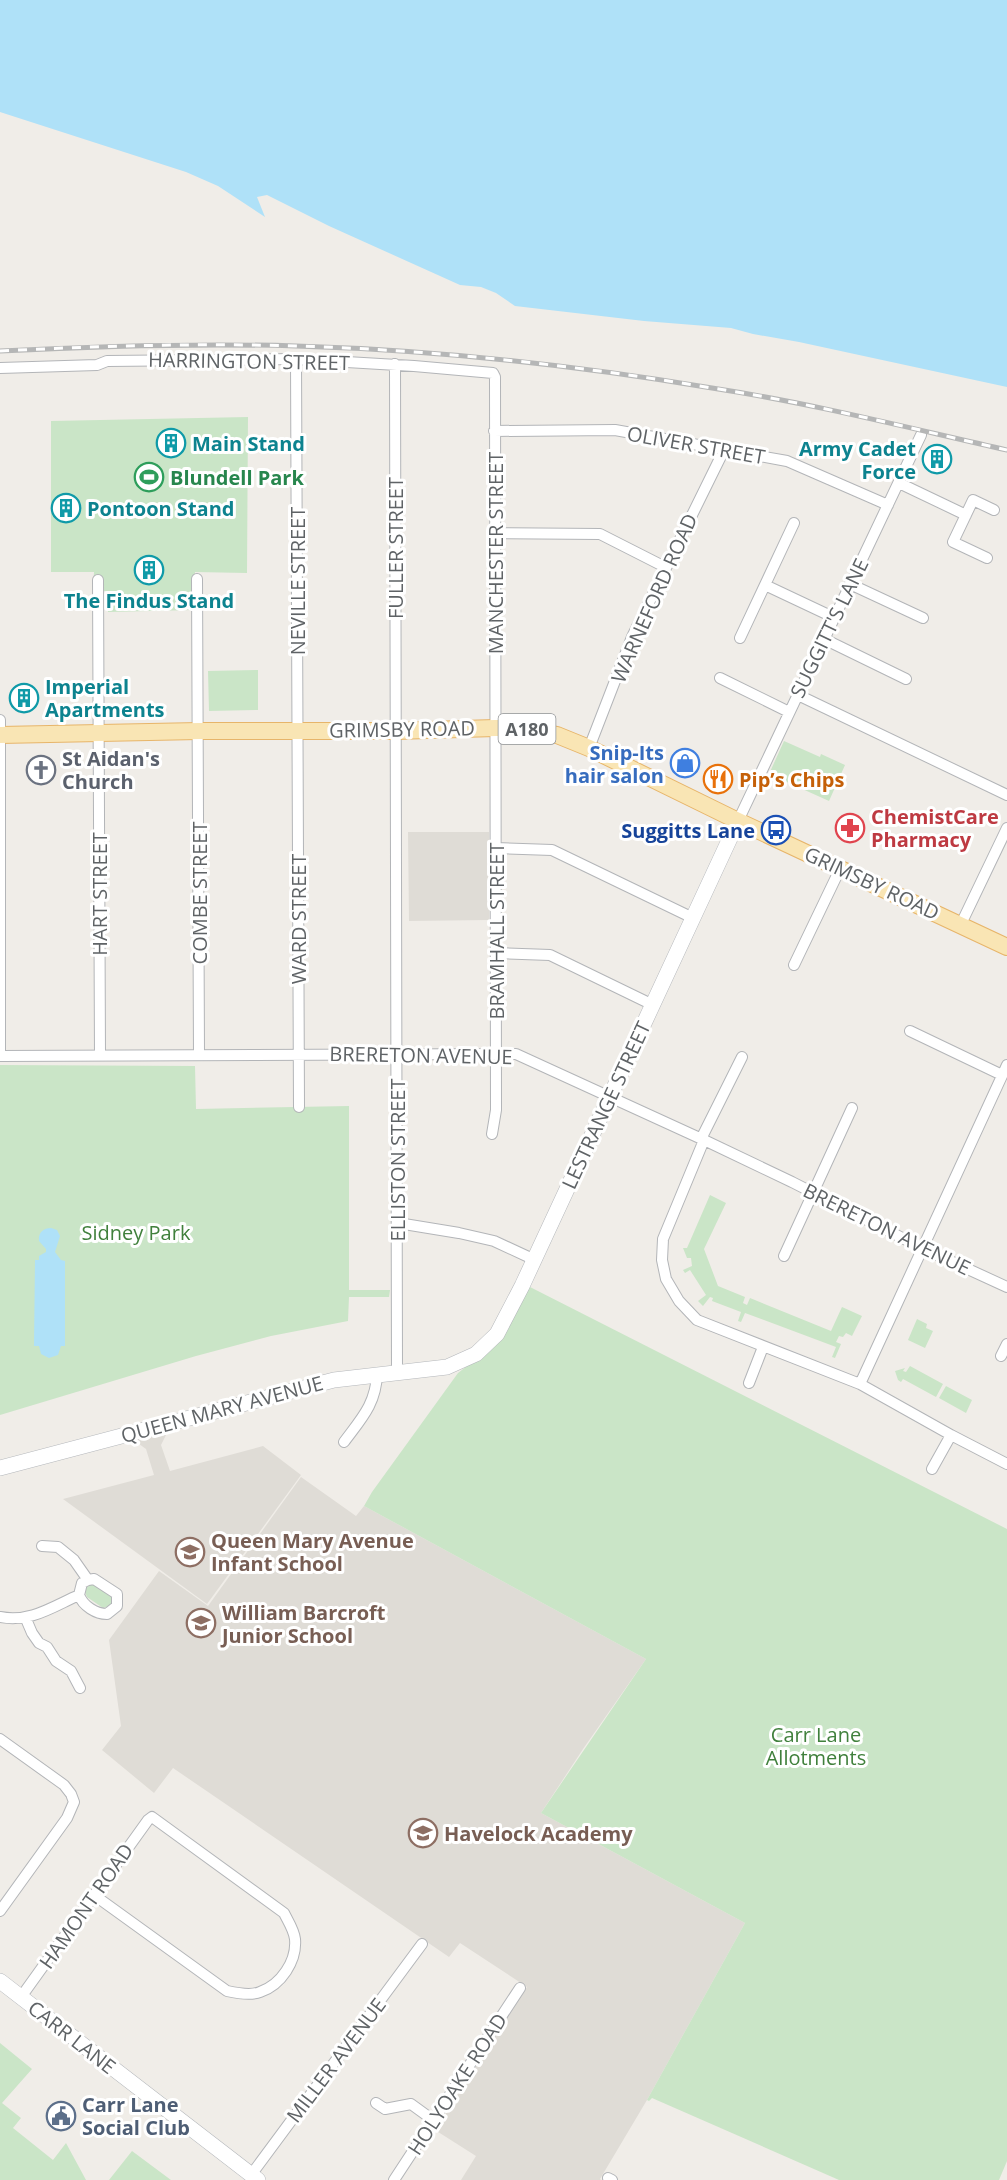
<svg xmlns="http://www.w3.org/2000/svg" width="1007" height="2180" viewBox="0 0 1007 2180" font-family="'Open Sans',sans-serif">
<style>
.education{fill:#dfdcd6}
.green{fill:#cae5c7}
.water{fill:#afe1f8}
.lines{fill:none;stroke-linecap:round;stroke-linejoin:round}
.street-casing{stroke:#b3b5b8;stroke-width:12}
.secondary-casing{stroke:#b4b7bb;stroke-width:16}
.primary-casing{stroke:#e7b56a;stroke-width:18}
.street{stroke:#fff;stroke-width:10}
.secondary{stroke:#fff;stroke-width:15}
.primary{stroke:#f9e5b4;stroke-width:16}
.rail-casing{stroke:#b5b6b6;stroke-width:5}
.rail{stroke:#fff;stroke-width:3;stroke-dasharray:9;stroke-linecap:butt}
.labels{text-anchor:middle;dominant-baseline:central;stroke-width:6;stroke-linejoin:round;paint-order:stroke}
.shield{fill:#fff;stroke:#8f9294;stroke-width:1.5}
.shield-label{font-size:18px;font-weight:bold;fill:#5f6366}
.street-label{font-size:20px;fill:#5f6366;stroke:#fff}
.culture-label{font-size:20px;font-weight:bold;fill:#0d838f;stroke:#fff;text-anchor:start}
.leisure-label{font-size:20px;font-weight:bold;fill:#27864d;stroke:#fff;text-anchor:start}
.shop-label{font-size:20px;font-weight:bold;fill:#366cbe;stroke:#fff;text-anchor:end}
.worship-label{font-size:20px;font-weight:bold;fill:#5b616d;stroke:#fff;text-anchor:start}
.food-label{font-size:20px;font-weight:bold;fill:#c56008;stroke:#fff;text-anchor:start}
.health-label{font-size:20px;font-weight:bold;fill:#be3a42;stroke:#fff;text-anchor:start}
.transit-label{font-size:20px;font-weight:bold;fill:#164399;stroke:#fff;text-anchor:end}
.park-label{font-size:20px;fill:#40803c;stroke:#fff}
.education-label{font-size:20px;font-weight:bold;fill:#785e54;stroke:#fff;text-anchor:start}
.service-label{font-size:20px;font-weight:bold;fill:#4e5e75;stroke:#fff;text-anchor:start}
</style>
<rect width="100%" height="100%" fill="#f0ede8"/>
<path class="education" d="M408,832H489V920L409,921Z
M167,1433L161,1445L170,1471L263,1446L301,1475L207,1604L63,1499L154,1475L146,1449L135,1441Z
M301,1477L356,1516L364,1506L646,1659L583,1749L541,1813L745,1923L647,2100L600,2179L601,2180H461L476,2156L435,2130L527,1987L460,1943L449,1957L173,1768L154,1793L102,1750L121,1726L109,1640L159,1571L208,1606Z"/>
<path class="green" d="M248,417L247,573L195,572L192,610L108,612L107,591H93L94,572H51V421Z
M258,670V710L209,711L208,671Z
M784,741L820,757L821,754L845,765L829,801L769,774Z
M0,1065L195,1066L196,1109L349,1106V1290H390L389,1297H349L348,1321L271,1336L196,1356L0,1415Z
M710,1195L726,1203L704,1249L718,1286L745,1297L743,1303L747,1305L750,1298L831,1331L842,1307L862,1316L852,1336L846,1333L843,1337L839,1336L836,1342L841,1344L835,1358L832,1357L836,1347L745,1313L741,1322L738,1321L741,1312L712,1301L713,1298L710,1297L703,1306L698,1301L706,1295L690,1270L685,1273L683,1270L692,1266L691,1258H687L683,1248H687Z
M530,1287L1007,1529V2161L999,2180H839L652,2098L649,2101L647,2100L745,1923L541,1813L646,1659L364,1506L372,1492L458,1373L476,1359Z
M917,1319L927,1324L926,1328L933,1331L925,1348L908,1340Z
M910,1366L943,1384L936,1397L903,1379L901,1382L898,1380L895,1371L905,1368L903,1371L906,1372Z
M946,1386L972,1400L966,1413L939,1398Z
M92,1584L112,1596V1605L103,1608L87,1597L85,1592L87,1587Z
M0,2043L32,2069L2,2103L21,2118L13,2128L53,2160L66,2143L86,2180H0Z
M132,2151L171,2180H109Z"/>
<path class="water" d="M0,0H1007V387L799,342L753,334L731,328L644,321L515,306L496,293L481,287L460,285L329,226L267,195L257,197L265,217L218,186L186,172L0,112Z
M51,1228L57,1230L60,1236L55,1252L61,1260L65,1261V1346H61L58,1355L49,1358L41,1354L39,1346H34L35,1260H39V1256L46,1252V1249L39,1241C38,1233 43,1228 51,1228Z"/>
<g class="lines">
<g class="street-casing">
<path id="street" d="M296,359L299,1107
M395,364L397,1372
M0,368L97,365L107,361L296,359L414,366L493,373L495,377L496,1110L492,1134
M494,431L615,430L787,461L888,505
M899,483L966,515
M494,533L600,534L665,567
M987,558L953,542L973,500L994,510
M197,579L199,1055
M98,580L100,1055
M850,584L923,618
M765,585L835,618
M740,638L794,523
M824,639L906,679
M720,678L789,712
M798,695L1007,795
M0,720V1056
M589,748L632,637L724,450
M738,821L921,435
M496,848L552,850L693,918
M961,924L1007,828
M495,953L550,955L653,1005
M794,965L840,869
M910,1031L1002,1075
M0,1056L516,1054L704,1140L792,1182L922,1248L1007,1287
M701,1139L742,1057
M704,1140L663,1239L662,1260L666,1279L679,1301L697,1320L860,1384L951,1435L1007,1464
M398,1223L459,1233L494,1241L535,1260
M784,1256L852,1108
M1001,1356L1007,1344
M749,1383L763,1347
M860,1384L1007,1065
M344,1442C361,1419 376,1404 377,1374
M932,1469L951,1435
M42,1546L58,1547L74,1560L88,1580
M94,1579L117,1594V1606L107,1614C96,1614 83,1606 79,1595L82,1583L88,1580Z
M0,1617C30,1623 52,1607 79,1595
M26,1619L32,1633L39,1643L47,1647L56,1661L71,1671L80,1688
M0,1739L64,1785L71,1794L74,1802L67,1818L0,1911
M21,1997L148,1820L152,1817L284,1913C288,1921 294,1930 295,1939C297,1961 281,1985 260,1992C251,1996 236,1993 227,1991L94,1895
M376,2103L385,2109L411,2104L433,2120
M251,2175L422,1944
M608,2178L612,2180
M394,2180L520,1988"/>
</g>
<g class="secondary-casing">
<path id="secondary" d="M0,1468L334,1380L447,1367L476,1354L497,1334L522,1286L738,821
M0,1981L258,2180"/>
</g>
<g class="primary-casing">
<path id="primary" d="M0,735L199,731H395L495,728H524L557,735L589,748L738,821L1007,947"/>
</g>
<use href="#street" class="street"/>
<use href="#secondary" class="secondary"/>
<use href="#primary" class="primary"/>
<g class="rail-casing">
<path id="rail" d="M0,351C99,346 197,343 296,346C435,350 575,365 712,388C811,403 909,428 1007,450"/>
</g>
<use href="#rail" class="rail"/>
</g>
<defs>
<g id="building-ring" transform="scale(1.5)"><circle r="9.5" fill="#fff" stroke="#0f9aa8" stroke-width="1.5"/><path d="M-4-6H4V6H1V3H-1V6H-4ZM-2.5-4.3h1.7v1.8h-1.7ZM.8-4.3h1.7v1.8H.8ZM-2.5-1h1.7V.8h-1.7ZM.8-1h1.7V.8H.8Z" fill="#0f9aa8"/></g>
<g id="stadium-ring" transform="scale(1.5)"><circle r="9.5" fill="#fff" stroke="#2e9e5b" stroke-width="1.5"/><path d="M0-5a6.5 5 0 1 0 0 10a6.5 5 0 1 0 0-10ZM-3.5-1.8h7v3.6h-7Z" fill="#2e9e5b"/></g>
<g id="shop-ring" transform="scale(1.5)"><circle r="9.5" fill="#fff" stroke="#3f7fe0" stroke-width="1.5"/><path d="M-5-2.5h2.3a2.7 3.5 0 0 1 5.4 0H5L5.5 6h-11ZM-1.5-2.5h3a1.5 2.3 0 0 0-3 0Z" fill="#3f7fe0"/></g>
<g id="church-ring" transform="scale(1.5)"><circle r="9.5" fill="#fff" stroke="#6b7280" stroke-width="1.5"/><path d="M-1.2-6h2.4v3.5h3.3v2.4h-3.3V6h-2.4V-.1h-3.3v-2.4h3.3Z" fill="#6b7280"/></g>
<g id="restaurant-ring" transform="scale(1.5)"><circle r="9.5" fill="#fff" stroke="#e8710a" stroke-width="1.5"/><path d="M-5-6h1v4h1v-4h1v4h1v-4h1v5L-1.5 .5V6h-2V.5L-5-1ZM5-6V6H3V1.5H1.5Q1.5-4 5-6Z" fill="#e8710a"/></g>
<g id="pharmacy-ring" transform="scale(1.5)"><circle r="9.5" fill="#fff" stroke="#e0444e" stroke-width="1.5"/><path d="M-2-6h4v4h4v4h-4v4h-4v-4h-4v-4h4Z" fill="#e0444e"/></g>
<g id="bus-ring" transform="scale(1.5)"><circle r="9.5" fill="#fff" stroke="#1a4fb4" stroke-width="1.5"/><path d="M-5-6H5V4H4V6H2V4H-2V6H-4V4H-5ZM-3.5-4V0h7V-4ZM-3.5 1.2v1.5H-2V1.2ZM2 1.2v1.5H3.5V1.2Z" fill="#1a4fb4"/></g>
<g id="school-ring" transform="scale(1.5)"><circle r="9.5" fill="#fff" stroke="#8d6e63" stroke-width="1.5"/><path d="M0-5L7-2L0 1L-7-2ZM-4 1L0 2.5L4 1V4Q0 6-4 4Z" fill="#8d6e63"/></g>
<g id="civic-ring" transform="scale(1.5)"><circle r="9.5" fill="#fff" stroke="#5c6f8a" stroke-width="1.5"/><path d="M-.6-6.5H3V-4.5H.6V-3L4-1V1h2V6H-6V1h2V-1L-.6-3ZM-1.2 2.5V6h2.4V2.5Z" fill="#5c6f8a"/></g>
</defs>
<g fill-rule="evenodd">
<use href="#building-ring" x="171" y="443"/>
<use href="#building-ring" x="937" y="459"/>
<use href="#stadium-ring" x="149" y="477"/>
<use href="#building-ring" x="66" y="508"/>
<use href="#building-ring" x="149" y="570"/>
<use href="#building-ring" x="24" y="698"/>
<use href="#shop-ring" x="685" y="763"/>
<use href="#church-ring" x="41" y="770"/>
<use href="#restaurant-ring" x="718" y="779"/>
<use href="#pharmacy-ring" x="850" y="828"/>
<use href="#bus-ring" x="776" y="830"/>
<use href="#school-ring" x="190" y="1552"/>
<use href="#school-ring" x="201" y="1623"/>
<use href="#school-ring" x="423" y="1833"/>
<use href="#civic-ring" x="61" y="2116"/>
</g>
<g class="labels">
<rect class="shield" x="498.5" y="714" width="57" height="30" rx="4.5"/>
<g class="shield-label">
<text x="527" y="729">A180</text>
</g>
<g class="street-label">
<text transform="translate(249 361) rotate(1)">HARRINGTON STREET</text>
<text transform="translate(696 445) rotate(10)">OLIVER STREET</text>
<text transform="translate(395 548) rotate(-90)">FULLER STREET</text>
<text transform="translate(495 553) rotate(-90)">MANCHESTER STREET</text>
<text transform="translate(297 581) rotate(-90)">NEVILLE STREET</text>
<text transform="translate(654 598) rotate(-66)">WARNEFORD ROAD</text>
<text transform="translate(829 628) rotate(-64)">SUGGITT'S LANE</text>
<text transform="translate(402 729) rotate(-1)">GRIMSBY ROAD</text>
<text transform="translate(872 883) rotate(25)">GRIMSBY ROAD</text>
<text transform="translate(199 893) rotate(-90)">COMBE STREET</text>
<text transform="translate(99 894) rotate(-90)">HART STREET</text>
<text transform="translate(298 919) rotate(-90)">WARD STREET</text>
<text transform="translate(496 931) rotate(-90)">BRAMHALL STREET</text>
<text transform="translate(421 1055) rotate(1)">BRERETON AVENUE</text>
<text transform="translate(606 1105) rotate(-65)">LESTRANGE STREET</text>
<text transform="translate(397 1160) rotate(-90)">ELLISTON STREET</text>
<text transform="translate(887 1229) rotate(26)">BRERETON AVENUE</text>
<text transform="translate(222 1409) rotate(-15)">QUEEN MARY AVENUE</text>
<text transform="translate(86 1906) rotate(-55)">HAMONT ROAD</text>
<text transform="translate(72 2037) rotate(38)">CARR LANE</text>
<text transform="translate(336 2060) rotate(-53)">MILLER AVENUE</text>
<text transform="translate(457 2084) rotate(-57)">HOLYOAKE ROAD</text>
</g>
<g class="culture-label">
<text x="192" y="443">Main Stand</text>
<text x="916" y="448" text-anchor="end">Army Cadet<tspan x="916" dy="23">Force</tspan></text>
<text x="87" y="508">Pontoon Stand</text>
<text x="149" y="600" text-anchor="middle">The Findus Stand</text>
<text x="45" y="686">Imperial<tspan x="45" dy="23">Apartments</tspan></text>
</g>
<g class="leisure-label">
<text x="170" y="477">Blundell Park</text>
</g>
<g class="shop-label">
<text x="664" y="752">Snip-Its<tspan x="664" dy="23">hair salon</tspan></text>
</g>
<g class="worship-label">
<text x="62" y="758">St Aidan's<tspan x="62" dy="23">Church</tspan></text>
</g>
<g class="food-label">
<text x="739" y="779">Pip’s Chips</text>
</g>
<g class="health-label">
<text x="871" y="816">ChemistCare<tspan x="871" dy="23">Pharmacy</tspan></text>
</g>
<g class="transit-label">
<text x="755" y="830">Suggitts Lane</text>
</g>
<g class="park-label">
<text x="136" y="1232">Sidney Park</text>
<text x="816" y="1734">Carr Lane<tspan x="816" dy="23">Allotments</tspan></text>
</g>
<g class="education-label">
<text x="211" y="1540">Queen Mary Avenue<tspan x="211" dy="23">Infant School</tspan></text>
<text x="222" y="1612">William Barcroft<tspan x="222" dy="23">Junior School</tspan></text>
<text x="444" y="1833">Havelock Academy</text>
</g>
<g class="service-label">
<text x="82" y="2104">Carr Lane<tspan x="82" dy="23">Social Club</tspan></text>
</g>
</g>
</svg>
